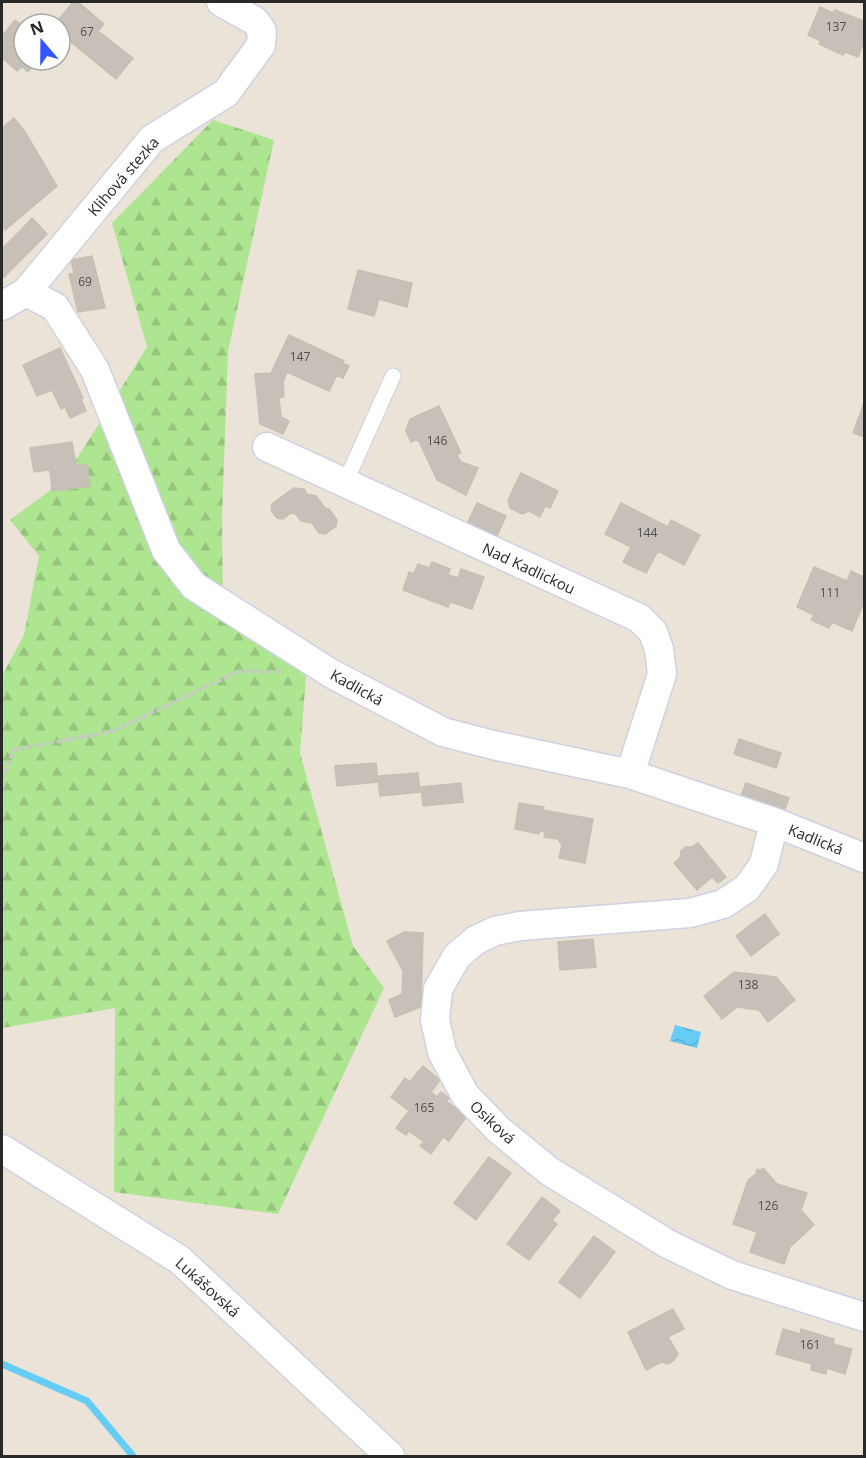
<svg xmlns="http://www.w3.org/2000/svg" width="866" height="1458" viewBox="0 0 866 1458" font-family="'Open Sans',sans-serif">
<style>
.forest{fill:url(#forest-firs)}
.water{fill:url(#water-waves)}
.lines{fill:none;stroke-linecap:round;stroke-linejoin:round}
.stream{stroke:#65cdf4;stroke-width:7}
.building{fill:#c6c0b8;stroke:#c6bfb2;stroke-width:1.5}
.lane-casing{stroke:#ced1e2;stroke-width:17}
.street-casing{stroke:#ced1e2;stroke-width:31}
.path{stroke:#c7c7c7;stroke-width:4;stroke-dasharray:4.5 3;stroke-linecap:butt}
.lane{stroke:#fff;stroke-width:15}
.street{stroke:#fff;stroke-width:28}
.labels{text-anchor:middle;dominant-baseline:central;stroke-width:4.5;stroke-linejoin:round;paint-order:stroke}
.number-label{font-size:12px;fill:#504e4c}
.street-label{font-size:15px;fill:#282828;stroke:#fff}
</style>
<defs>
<pattern id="forest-firs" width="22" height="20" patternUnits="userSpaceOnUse" patternTransform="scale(1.5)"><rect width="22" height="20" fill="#ade591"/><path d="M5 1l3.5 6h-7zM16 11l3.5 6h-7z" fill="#95c47d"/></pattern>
<pattern id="water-waves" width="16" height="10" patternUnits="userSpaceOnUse" patternTransform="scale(1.5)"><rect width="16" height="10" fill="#65cdf4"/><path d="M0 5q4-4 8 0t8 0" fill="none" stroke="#58b0d1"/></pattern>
</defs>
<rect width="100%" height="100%" fill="#ebe3d8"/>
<path class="forest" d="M213,120L274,140L228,351L222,518L223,615L306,676L300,753L353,946L384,988L278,1214L114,1192L115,1008L2,1028V676L24,635L39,556L10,520L63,481L147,347L112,223Z"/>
<path class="water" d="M675,1025L701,1032L697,1048L670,1041Z"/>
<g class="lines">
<path class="stream" d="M2,1364L87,1401L133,1456"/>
</g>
<path class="building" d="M73,2H78L104,24L98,31L133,58L116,79L60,33V24H55Z
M820,7L833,13L835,10L864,21V42L858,57L845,52L843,55L819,44L821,41L808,35Z
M15,20L24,27V60H38L28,72L22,66L17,71L2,58V36Z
M14,118L25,132L57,186L5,230L2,225V128Z
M32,218L47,234L36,245L21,230Z
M21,230L36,245L25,256L10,241Z
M10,241L25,256L15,266L2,253V249Z
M2,253L15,266L4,277L2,274Z
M92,256L105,308L78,312L69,274L74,273L71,260Z
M358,270L412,283L407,307L379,299L374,316L348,309Z
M289,335L344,361L342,363L349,366L343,378L337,375L329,391L287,372L283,382L284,397L279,398L281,417L289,421L283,434L260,424L255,374L271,373Z
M60,348L83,398L81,399L86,411L70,418L65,407L61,409L52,390L37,396L23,365Z
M864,403V437L853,433Z
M439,406L461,453L457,455L461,462L478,468L466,495L437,480L418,439L411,442L406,431L410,419Z
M72,442L76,465L87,464L90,486L52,491L50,470L34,472L30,448Z
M521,473L558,491L550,508L545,506L540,517L529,511L522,514L510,508L508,500Z
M294,488L304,489L307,494L316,496L325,508L329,509L337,520L336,526L325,534L319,533L312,523L301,521L296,514L291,513L283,519L277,518L271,510L272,504Z
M477,503L506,516L497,536L468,522Z
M621,503L668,527L671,520L700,535L684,565L658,551L646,573L623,562L631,547L605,534Z
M432,562L450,569L448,575L458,578L461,569L484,577L472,609L450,602L448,607L403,590L409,572L414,574L418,564L429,568Z
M814,567L847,581L851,571L864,577V602L852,631L832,622L829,628L811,620L814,615L797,607Z
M739,739L781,753L776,768L734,754Z
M376,763L378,782L337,786L335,766Z
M418,773L420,792L380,796L378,776Z
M461,783L463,802L423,806L421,787Z
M746,783L789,798L783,814L740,799Z
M519,803L544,807L543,810L593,819L585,863L559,858L562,845L558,839L544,837L545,832L540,831L539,834L515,829Z
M698,843L726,877L718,883L712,877L697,890L674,863L680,858L681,851L686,847H692Z
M765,914L779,934L751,956L736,936Z
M404,932L423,933L421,1007L395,1017L389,1000L402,994L403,971L387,941Z
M593,939L596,967L560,970L558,942Z
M734,972L776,977L795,1000L768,1022L759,1010L737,1007L722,1019L704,996Z
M423,1066L440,1080L431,1092L437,1097L441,1092L449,1098L446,1101L467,1116L449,1141L443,1137L431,1154L420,1146L424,1142L409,1131L406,1135L396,1128L409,1111L391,1097L405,1078L410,1082Z
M489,1157L511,1173L476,1220L454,1203Z
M763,1168L777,1184L807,1193L801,1210L814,1225L790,1247L784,1264L750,1252L757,1232L733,1224L748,1180L757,1173L756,1171L758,1169L760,1171Z
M542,1197L560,1211L552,1220L557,1224L529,1260L507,1244Z
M594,1236L615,1252L580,1298L559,1282Z
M673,1309L684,1329L668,1337L678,1354L673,1361L668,1364L662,1362L646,1370L628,1332Z
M783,1329L800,1334L801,1329L834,1339L833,1344L852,1349L845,1374L827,1368L826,1374L811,1370L812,1364L776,1354Z"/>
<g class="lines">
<g class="lane-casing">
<path id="lane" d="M345,483L393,376"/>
</g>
<g class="street-casing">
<path id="street" d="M26,292L55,307L95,370L166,550L194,586L332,674L443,732L493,745L630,774L774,822L864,858
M2,306L26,292L152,139L226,93L261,45L262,31L255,21L221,2
M267,447L639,618L653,632L659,649L662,674L630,774
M774,822L764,864L747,888L723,904L690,913L520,926L495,931L476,940L457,956L438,989L435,1020L442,1052L465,1095L499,1130L549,1171L668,1244L732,1275L864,1317
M2,1149L180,1260L390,1456"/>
</g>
<path class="path" d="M2,779L14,750L113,731L239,671L280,672"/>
<use href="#lane" class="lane"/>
<use href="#street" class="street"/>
</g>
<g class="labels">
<g class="number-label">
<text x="836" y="26">137</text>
<text x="87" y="31">67</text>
<text x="85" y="281">69</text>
<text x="300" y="356">147</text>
<text x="437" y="440">146</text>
<text x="647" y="532">144</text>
<text x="830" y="592">111</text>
<text x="748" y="984">138</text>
<text x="424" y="1107">165</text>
<text x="768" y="1205">126</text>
<text x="810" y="1344">161</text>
</g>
<g class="street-label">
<text transform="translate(123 176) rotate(-49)">Klihová stezka</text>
<text transform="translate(529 568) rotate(25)">Nad Kadlickou</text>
<text transform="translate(357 687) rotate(29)">Kadlická</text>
<text transform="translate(816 839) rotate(22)">Kadlická</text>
<text transform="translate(493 1122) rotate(43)">Osiková</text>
<text transform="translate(208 1287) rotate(42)">Lukášovská</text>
</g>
</g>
<rect width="866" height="1458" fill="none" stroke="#282828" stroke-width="6"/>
<g transform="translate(42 42) rotate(340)"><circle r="28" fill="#ffffff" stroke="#a9a9a9" stroke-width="1.5"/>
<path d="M0-4.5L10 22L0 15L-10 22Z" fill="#3257ff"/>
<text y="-9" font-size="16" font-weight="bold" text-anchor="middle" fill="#282828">N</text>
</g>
</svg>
